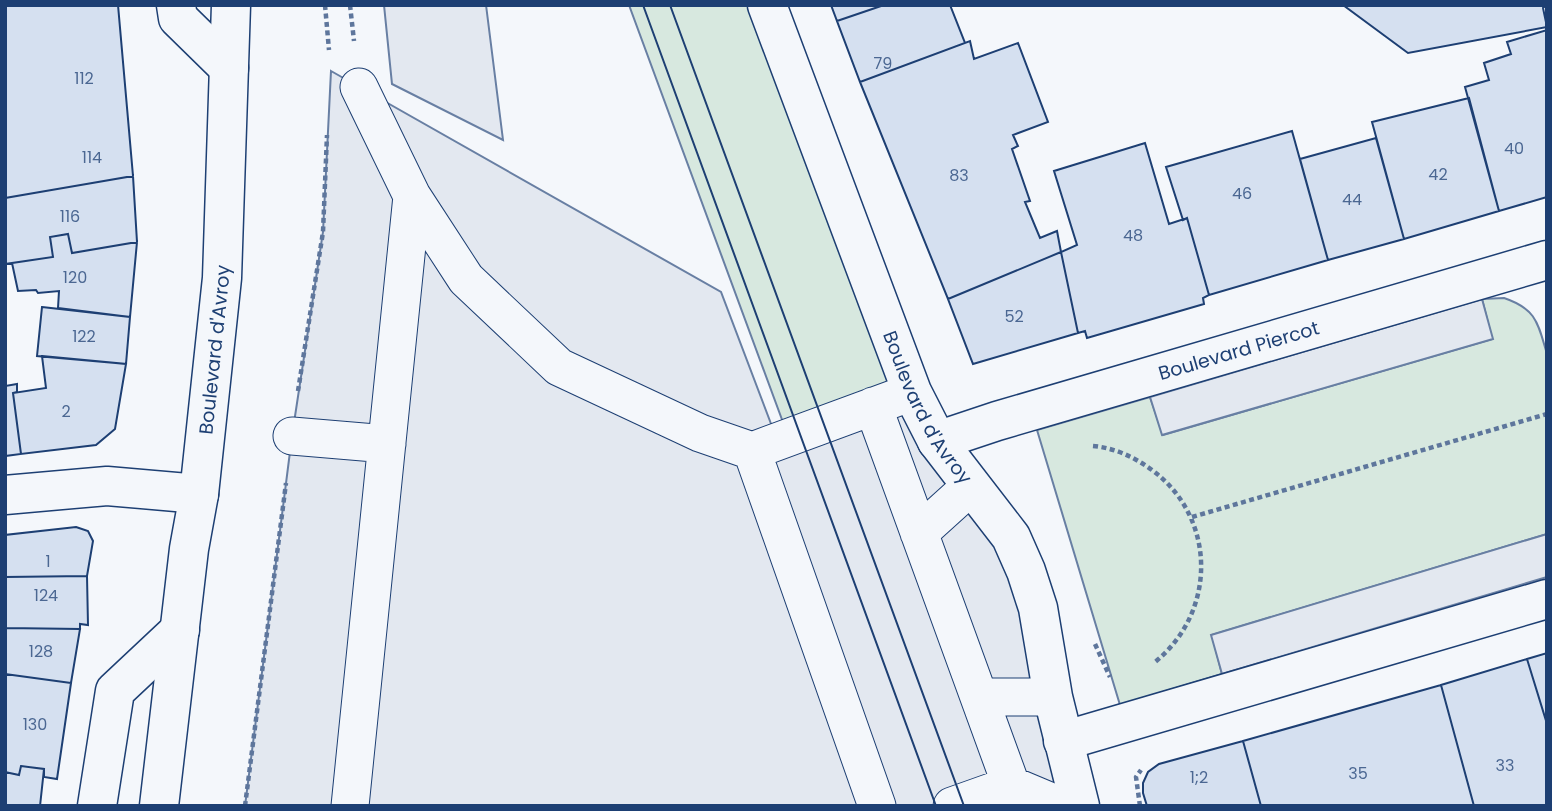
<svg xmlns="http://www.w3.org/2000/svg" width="1552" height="811" viewBox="0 0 1552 811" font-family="Poppins,sans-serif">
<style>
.green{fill:#d7e8df;stroke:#687fa3;stroke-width:2}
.parking{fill:#e3e8f0;stroke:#687fa3;stroke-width:2}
.building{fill:#d5e0f0;stroke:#1d3f73;stroke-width:2}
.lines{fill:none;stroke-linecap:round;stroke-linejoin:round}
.pedestrian-casing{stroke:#1d3f73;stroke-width:39}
.minor-casing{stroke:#1d3f73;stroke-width:41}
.tertiary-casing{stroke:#1d3f73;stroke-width:41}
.path{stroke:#5e769c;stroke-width:4.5;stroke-dasharray:5 3.5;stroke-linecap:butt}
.pedestrian{stroke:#f4f7fb;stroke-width:37}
.minor{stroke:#f4f7fb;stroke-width:38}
.tertiary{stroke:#f4f7fb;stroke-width:38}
.tram{stroke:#1d3f73;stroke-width:2}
.labels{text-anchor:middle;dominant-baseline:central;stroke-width:5;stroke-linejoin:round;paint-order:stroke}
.number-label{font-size:16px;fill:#4b6792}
.street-label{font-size:19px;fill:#1d3f73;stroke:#f4f7fb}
</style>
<rect width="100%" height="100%" fill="#f4f7fb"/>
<path class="green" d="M629,5H760L901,381L784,425Z
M1504,298C1537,309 1538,324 1547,354V534L1212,635L1222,674L1120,705L1037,430L1150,397L1163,435L1492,339L1482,299Z"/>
<path class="parking" d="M384,5H486L503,140L392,84Z
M331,71L721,292L773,429L901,381L1011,537L1080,806H245L292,436L323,232Z
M1482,299L1493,339L1162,435L1150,397Z
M1547,534V577L1222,674L1211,635Z"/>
<path class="building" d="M5,5H118L133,176L5,198Z
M831,5H884L837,21Z
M884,5H950L965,43L860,82L837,21Z
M1343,5H1547L1543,8L1547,27L1408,53Z
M1547,30V197L1499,211L1465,87L1489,80L1484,63L1511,54L1507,42Z
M970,41L974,59L1018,43L1048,122L1013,135L1018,146L1012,149L1030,201L1025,202L1040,238L1057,231L1061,252L948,299L860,82Z
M1469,98L1499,211L1404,239L1372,122Z
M1292,131L1328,260L1209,295L1187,218L1183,220L1166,167Z
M1376,138L1404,239L1328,260L1300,159Z
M1145,143L1169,224L1187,218L1209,295L1203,298L1204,304L1087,338L1085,331L1078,333L1061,252L1077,245L1054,171Z
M133,176L137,242L72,253L68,234L50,237L53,257L5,264V198Z
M68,234L72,253L137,242L130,317L58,308L59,291L38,293L36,290L18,291L12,263L53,257L50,237Z
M1061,252L1078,333L973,364L948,299Z
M42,307L130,317L126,364L37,356Z
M42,356L126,364L115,429L96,445L21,454L13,393L46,388Z
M17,384V392L13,393L21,454L5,456V386Z
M76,527L88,531L93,541L87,576L5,577V535Z
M87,576L88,625L80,624V629L5,628V577Z
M5,628L80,629L71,683L5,674Z
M1547,653V724L1527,659Z
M1527,659L1547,724V806H1474L1441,685Z
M5,674L71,683L57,779L44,777V769L21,766L19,775L5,772Z
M1441,685L1474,806H1261L1243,741Z
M1243,741L1261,806H1147L1143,793V783L1148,772L1159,764Z
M21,766L44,769L40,806H5V772L19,775Z"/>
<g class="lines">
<g class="pedestrian-casing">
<path id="pedestrian" d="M412,196L466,279L559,367L700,433L752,451L912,392
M873,406L1011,785
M292,436L387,444
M752,451L877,806
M919,533L971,486
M980,697H1053
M350,806L412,196L359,87
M952,806L1011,785L1061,806"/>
</g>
<g class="minor-casing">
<path id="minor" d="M176,5L178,18L229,68
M5,495L107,486L199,494
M97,806L115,691L180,630"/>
</g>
<g class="tertiary-casing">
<g id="tertiary">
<path id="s1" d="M767,5L912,392L937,441L1011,537L1026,571L1038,608L1053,697L1080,806"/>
<path id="s2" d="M937,441L997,421L1547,260"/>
<path d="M1063,741L1547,599"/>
<path id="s3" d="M159,806L189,549L199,494L222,278L231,5"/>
</g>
</g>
<path class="path" d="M325,5L329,50
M350,5L354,41
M298,391L323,232L327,135
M1093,446C1115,448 1134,457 1152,470C1217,518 1217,612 1155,662
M1192,517L1547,414
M1095,644L1110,677
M245,806L286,483
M1140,806L1136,777L1141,770"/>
<use href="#pedestrian" class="pedestrian"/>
<use href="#minor" class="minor"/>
<use href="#tertiary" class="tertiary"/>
<path class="tram" d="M643,5L936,806
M670,5L964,806"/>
</g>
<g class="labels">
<g class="number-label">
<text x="883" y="63">79</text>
<text x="84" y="78">112</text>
<text x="1514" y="148">40</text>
<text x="92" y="157">114</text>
<text x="1438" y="174">42</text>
<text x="959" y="175">83</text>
<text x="1242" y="193">46</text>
<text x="1352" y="199">44</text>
<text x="70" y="216">116</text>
<text x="1133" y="235">48</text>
<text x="75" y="277">120</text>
<text x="1014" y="316">52</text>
<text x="84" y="336">122</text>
<text x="66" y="411">2</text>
<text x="48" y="561">1</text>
<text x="46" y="595">124</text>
<text x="41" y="651">128</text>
<text x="35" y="724">130</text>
<text x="1505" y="765">33</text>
<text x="1358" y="773">35</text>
<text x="1199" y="777">1;2</text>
</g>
<g class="street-label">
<text stroke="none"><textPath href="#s3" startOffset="460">Boulevard d'Avroy</textPath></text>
<text stroke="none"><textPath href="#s2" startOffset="315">Boulevard Piercot</textPath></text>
<text stroke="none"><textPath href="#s1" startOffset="434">Boulevard d'Avroy</textPath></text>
</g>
</g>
<rect width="1552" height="811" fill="none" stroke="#1d3f73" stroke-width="14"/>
</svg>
